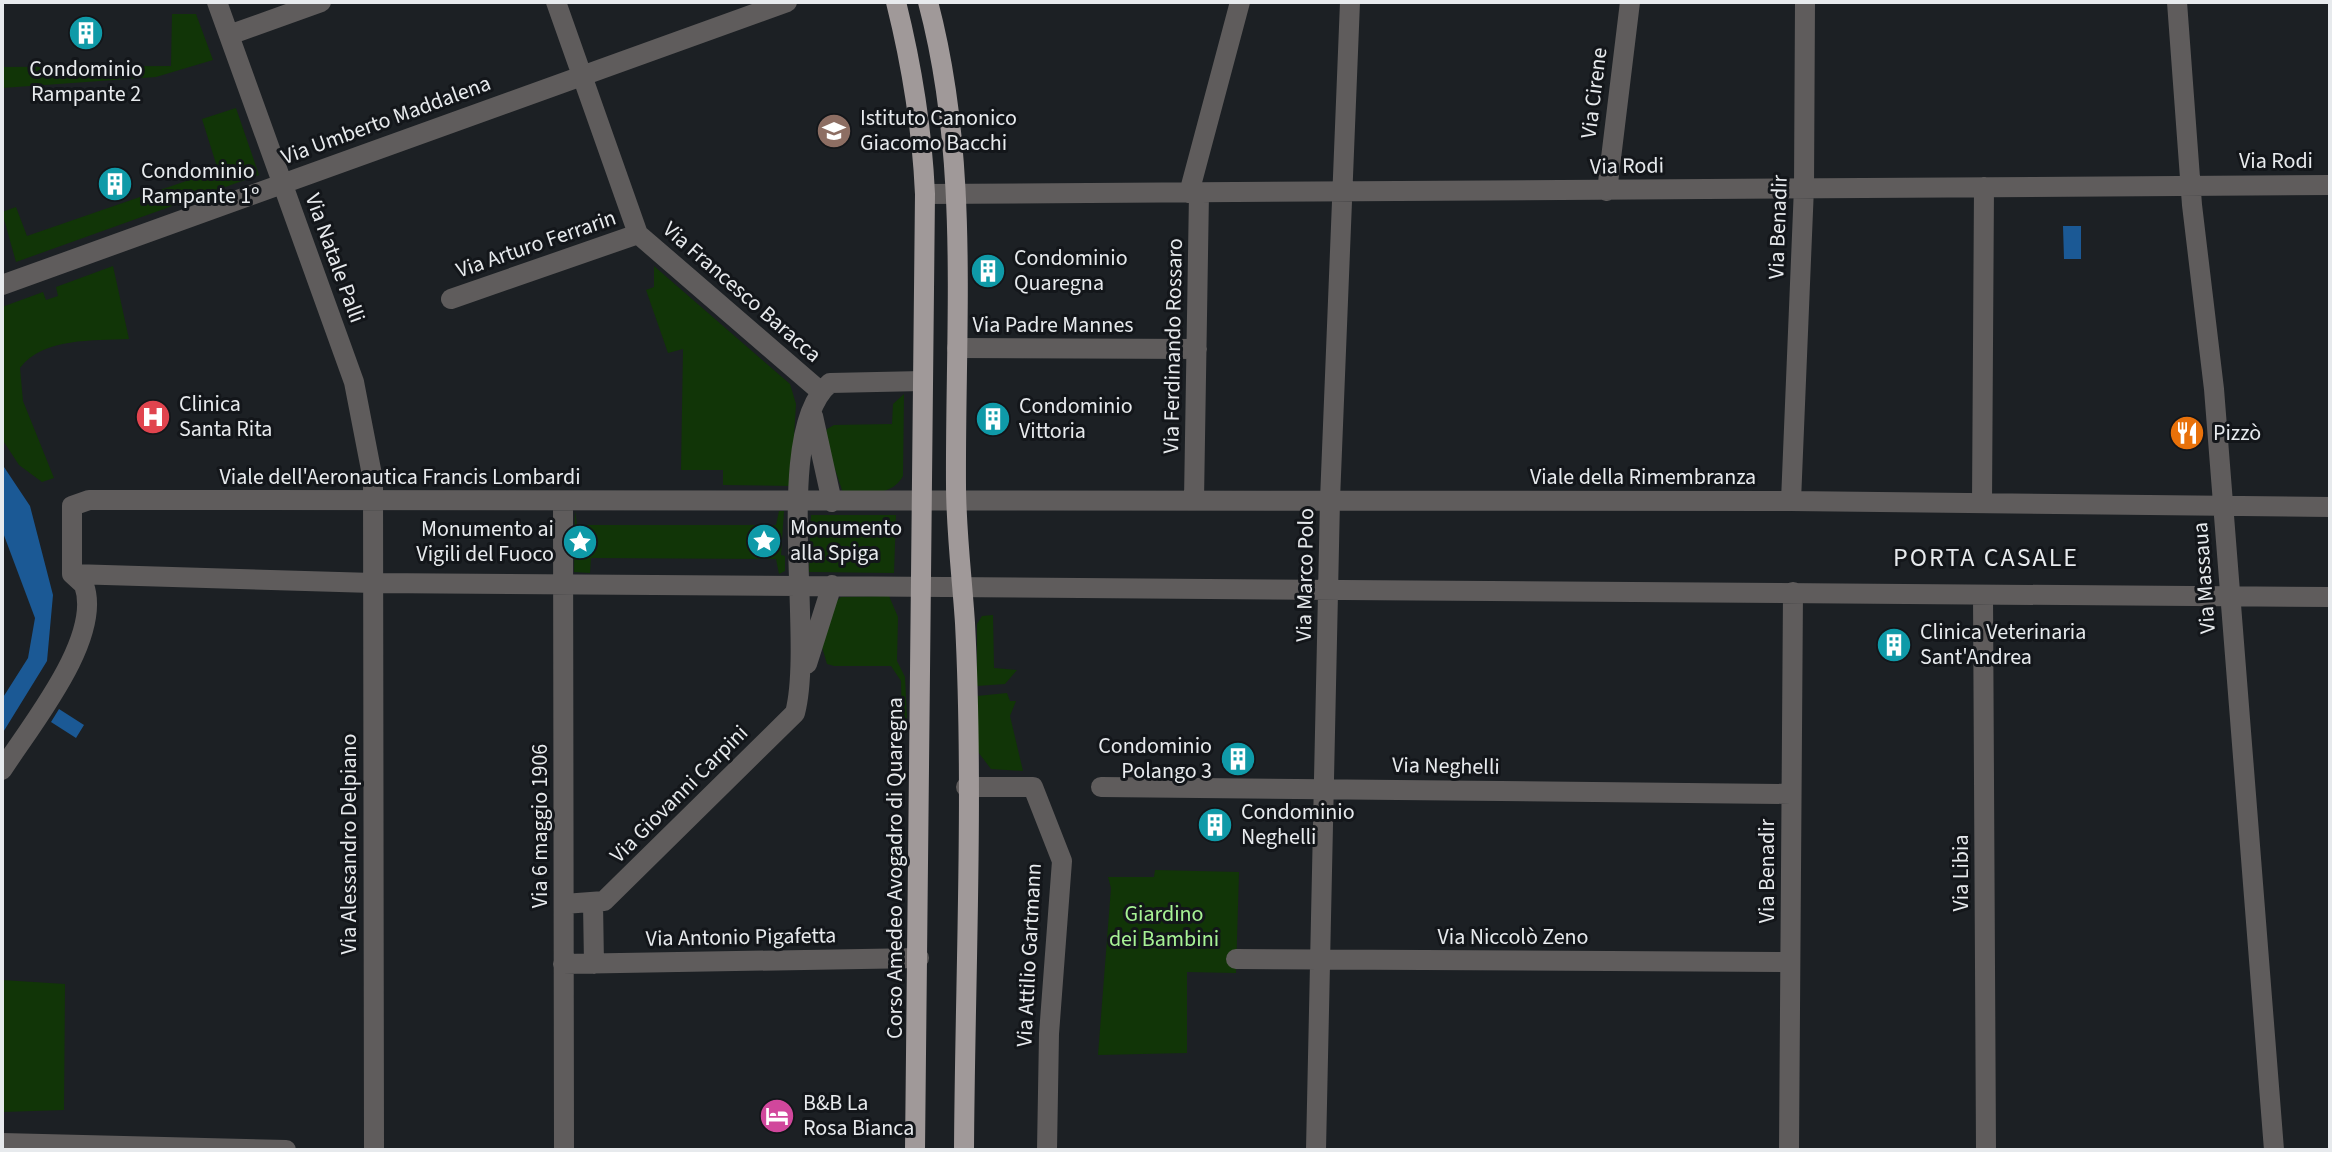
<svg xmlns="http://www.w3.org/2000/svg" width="2332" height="1152" viewBox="0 0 2332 1152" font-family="'Source Sans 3',sans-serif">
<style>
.green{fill:#113507}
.water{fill:#1b5995}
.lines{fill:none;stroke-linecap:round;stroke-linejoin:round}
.minor{stroke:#5f5c5c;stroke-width:20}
.major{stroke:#a09999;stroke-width:20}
.labels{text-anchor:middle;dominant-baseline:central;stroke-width:6;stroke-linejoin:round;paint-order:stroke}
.poi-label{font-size:22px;fill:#e7eaed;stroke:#13161a;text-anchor:start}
.street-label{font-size:22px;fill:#e7eaed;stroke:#13161a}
.park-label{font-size:22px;fill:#a7f395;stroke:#13161a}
.quarter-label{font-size:26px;letter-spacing:2px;fill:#e7eaed;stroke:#13161a}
</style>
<rect width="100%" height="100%" fill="#1c2024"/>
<path class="green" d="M172,14H196L213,60L156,77L2,88V67L171,66Z
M236,108L259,175L16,262L2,212L16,207L27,236L218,170L202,119Z
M113,266L129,339C94,341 43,337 20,368L23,401L54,478L42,482L19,465L2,439V307L43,292L46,300L58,296L56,287Z
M654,266L790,384L796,404L791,486L723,485V470H681L683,349L668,353L646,290L654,287Z
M904,394L903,476C891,498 865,492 843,493L824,437L827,429L834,425L892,424L893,404Z
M575,511L577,525H776L779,511H784L781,555L785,556V571L779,574L776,559L591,558L590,573L574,572Z
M811,515H896L894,573L809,572Z
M889,596L898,617L897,661L905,677L907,719H902L901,681L891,666H834L827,664L822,647L835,602L841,597Z
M993,615L994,668L1017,670L1005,684L977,686V624L982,616Z
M1007,693L1010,701H1016L1010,716L1023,771L991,769L978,752L977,696Z
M1155,870L1239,872L1236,973L1187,972V1053L1098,1055L1111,888L1108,877H1154Z
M2,980L65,984L64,1110L2,1112Z"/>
<path class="water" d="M2063,226H2081V259H2064Z
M2,464L30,506L53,595L47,661L2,734V699L28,658L35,618L2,530Z
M59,709L84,725L76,738L51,722Z"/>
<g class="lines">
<path class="minor" d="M217,2L354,382L373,480L374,1150
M556,2L638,234L820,391
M2177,2L2192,205L2214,389L2274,1150
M229,35L321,2
M1607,191L1630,2
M1189,193L1240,2
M925,194L2330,185
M2,285L787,2
M451,299L638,234
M957,348L1197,349
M813,416L832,502
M1194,500L1199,193
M563,501L564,1150
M1791,501L1804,187L1805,2
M1982,503L1984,187
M72,574L373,583L2330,597
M1983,596L1986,1150
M807,664L832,585
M2,770C30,726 103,638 84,585L72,574V506L89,500L1791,501L2330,507
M966,787H1033L1062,861L1049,1034L1047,1150
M1101,787L1791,794
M593,903L594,964
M564,904L604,901L795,713C815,638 771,431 830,383L923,381
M1236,959L1790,962
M563,964L919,958
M2,1143L286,1150
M1316,1150L1330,500L1350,2
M1789,1150L1793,592"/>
<path class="major" d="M896,2C912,66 922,128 925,194L915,1150
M928,2C970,160 955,322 956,484C956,531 962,577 965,623C974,795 965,977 964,1150"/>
</g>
<defs>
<g id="building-disc" transform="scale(1.8)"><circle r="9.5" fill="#0f9aa8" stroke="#13161a"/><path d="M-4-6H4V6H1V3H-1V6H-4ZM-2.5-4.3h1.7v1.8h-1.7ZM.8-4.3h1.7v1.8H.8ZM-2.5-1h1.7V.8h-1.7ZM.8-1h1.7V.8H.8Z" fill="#fff"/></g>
<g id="school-disc" transform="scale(1.8)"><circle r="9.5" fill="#8d6e63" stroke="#13161a"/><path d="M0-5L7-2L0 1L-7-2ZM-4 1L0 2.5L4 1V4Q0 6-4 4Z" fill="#fff"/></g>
<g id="hospital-disc" transform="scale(1.8)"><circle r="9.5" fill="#e0444e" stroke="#13161a"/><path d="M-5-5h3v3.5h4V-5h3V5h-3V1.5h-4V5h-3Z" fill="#fff"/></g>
<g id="restaurant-disc" transform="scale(1.8)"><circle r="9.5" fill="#e8710a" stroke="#13161a"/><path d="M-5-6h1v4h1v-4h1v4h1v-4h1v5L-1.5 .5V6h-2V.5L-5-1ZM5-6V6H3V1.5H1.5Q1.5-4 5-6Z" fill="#fff"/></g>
<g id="sight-disc" transform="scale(1.8)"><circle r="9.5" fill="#0f9aa8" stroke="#13161a"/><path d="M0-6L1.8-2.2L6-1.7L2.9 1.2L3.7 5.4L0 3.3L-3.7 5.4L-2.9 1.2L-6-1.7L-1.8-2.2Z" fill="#fff"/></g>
<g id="hotel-disc" transform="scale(1.8)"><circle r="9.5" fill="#d1479c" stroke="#13161a"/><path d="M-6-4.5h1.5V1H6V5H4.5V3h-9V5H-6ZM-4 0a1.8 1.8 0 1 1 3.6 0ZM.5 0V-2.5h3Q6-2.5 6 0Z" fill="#fff"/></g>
</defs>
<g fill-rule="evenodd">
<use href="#building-disc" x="86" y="33"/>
<use href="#school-disc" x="834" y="131"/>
<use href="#building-disc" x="115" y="184"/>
<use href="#building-disc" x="988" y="271"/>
<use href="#hospital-disc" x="153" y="417"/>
<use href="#building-disc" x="993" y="419"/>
<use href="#restaurant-disc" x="2187" y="433"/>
<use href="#sight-disc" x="764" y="541"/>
<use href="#sight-disc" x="580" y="542"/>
<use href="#building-disc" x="1894" y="645"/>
<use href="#building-disc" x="1238" y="759"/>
<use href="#building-disc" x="1215" y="825"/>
<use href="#hotel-disc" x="777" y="1116"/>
</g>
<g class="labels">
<g class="poi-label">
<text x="86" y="69" text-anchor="middle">Condominio<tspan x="86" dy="25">Rampante 2</tspan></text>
<text x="860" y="118">Istituto Canonico<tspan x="860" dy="25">Giacomo Bacchi</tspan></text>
<text x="141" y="171">Condominio<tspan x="141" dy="25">Rampante 1º</tspan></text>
<text x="1014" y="258">Condominio<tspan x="1014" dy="25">Quaregna</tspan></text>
<text x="179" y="404">Clinica<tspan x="179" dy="25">Santa Rita</tspan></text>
<text x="1019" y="406">Condominio<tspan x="1019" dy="25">Vittoria</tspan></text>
<text x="2213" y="433">Pizzò</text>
<text x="790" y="528">Monumento<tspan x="790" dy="25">alla Spiga</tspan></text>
<text x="554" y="529" text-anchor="end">Monumento ai<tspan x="554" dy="25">Vigili del Fuoco</tspan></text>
<text x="1920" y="632">Clinica Veterinaria<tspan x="1920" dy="25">Sant'Andrea</tspan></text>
<text x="1212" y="746" text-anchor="end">Condominio<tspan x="1212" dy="25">Polango 3</tspan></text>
<text x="1241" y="812">Condominio<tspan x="1241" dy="25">Neghelli</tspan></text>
<text x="803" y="1103">B&amp;B La<tspan x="803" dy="25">Rosa Bianca</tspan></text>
</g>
<g class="street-label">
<text transform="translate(1594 93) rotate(-83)">Via Cirene</text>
<text transform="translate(386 120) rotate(-20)">Via Umberto Maddalena</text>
<text x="2276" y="161">Via Rodi</text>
<text transform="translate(1627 166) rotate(-1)">Via Rodi</text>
<text transform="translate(1778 227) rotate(-88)">Via Benadir</text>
<text transform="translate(536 244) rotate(-19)">Via Arturo Ferrarin</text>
<text transform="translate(335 258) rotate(70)">Via Natale Palli</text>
<text transform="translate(742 292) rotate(41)">Via Francesco Baracca</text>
<text x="1053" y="325">Via Padre Mannes</text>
<text transform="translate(1173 346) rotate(-89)">Via Ferdinando Rossaro</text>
<text x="400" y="477">Viale dell'Aeronautica Francis Lombardi</text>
<text x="1643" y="477">Viale della Rimembranza</text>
<text transform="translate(1305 575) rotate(-89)">Via Marco Polo</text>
<text transform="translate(2204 578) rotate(-94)">Via Massaua</text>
<text transform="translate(1446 766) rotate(1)">Via Neghelli</text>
<text transform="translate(679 794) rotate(-45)">Via Giovanni Carpini</text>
<text transform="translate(540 826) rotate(-90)">Via 6 maggio 1906</text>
<text transform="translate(349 844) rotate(-90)">Via Alessandro Delpiano</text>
<text transform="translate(895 868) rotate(-90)">Corso Amedeo Avogadro di Quaregna</text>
<text transform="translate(1767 871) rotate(-90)">Via Benadir</text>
<text transform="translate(1961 873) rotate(-90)">Via Libia</text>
<text transform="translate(741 937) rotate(-1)">Via Antonio Pigafetta</text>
<text x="1513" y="937">Via Niccolò Zeno</text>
<text transform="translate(1029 955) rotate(-87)">Via Attilio Gartmann</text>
</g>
<g class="park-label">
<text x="1164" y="914">Giardino<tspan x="1164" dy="25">dei Bambini</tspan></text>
</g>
<g class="quarter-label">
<text x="1986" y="557">PORTA CASALE</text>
</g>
</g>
<rect width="2332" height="1152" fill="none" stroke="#e7eaed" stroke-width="8"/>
</svg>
